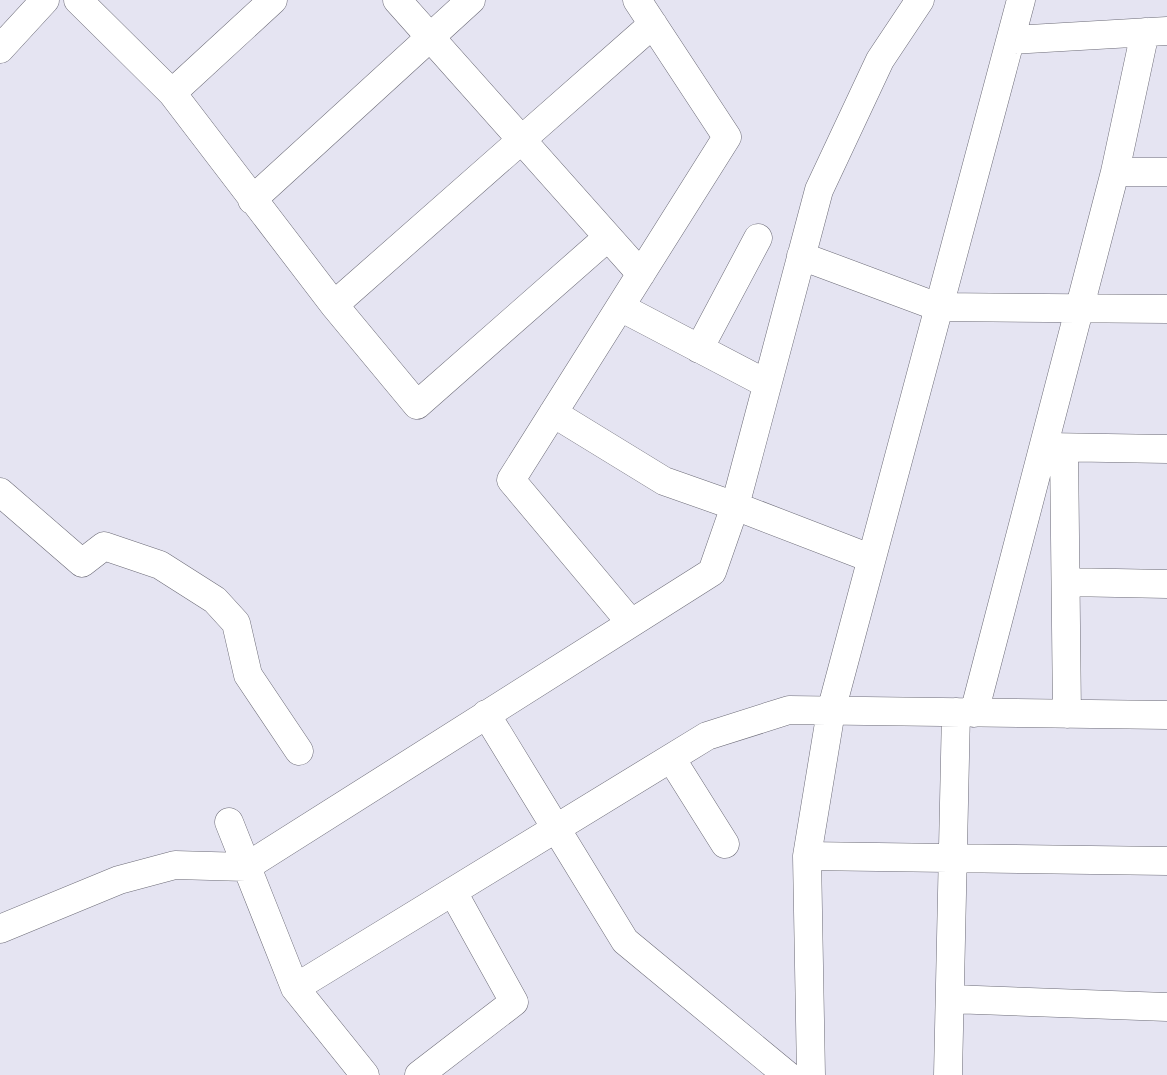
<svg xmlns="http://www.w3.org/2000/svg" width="1167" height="1075" viewBox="0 0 1167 1075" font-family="'PT Sans',sans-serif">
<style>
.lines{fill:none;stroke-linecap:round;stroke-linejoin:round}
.minor-casing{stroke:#6c6b77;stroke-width:29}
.major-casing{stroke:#6c6b77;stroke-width:29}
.minor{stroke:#fff;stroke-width:28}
.major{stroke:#fff;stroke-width:28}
</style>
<rect width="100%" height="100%" fill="#e5e4f2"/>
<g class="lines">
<g class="minor-casing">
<path id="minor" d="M78,0L172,93L334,305L417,405L608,237
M397,0L641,274
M1011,40L1167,31
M172,93L273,0
M1115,172H1167
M252,200L471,0
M801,256L938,307L1167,309
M334,305L653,24
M620,307L767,384
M699,349L758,238
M553,413L664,481L735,506L870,558
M1047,447L1167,449
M1064,448L1067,714
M0,492L82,563L104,546L160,565L215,600L236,623L248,675L299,751
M1066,582L1167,584
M631,623L511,480L727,137L637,0
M974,713L1115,172L1145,32
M486,714L625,941L787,1075
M671,758L725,844
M229,822L295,988L365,1075
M807,856L1167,861
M0,929L119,880L175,865L246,867L712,572L735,506L819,190L880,60L920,0
M295,988L707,736L789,710L1167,715
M950,999L1167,1007
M419,1075L514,1002L453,892
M811,1075L807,856L831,711L1021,0
M948,1075L956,712"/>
</g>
<g class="major-casing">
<path id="major" d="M0,49L45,0"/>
</g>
<use href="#minor" class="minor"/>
<use href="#major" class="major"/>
</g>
</svg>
